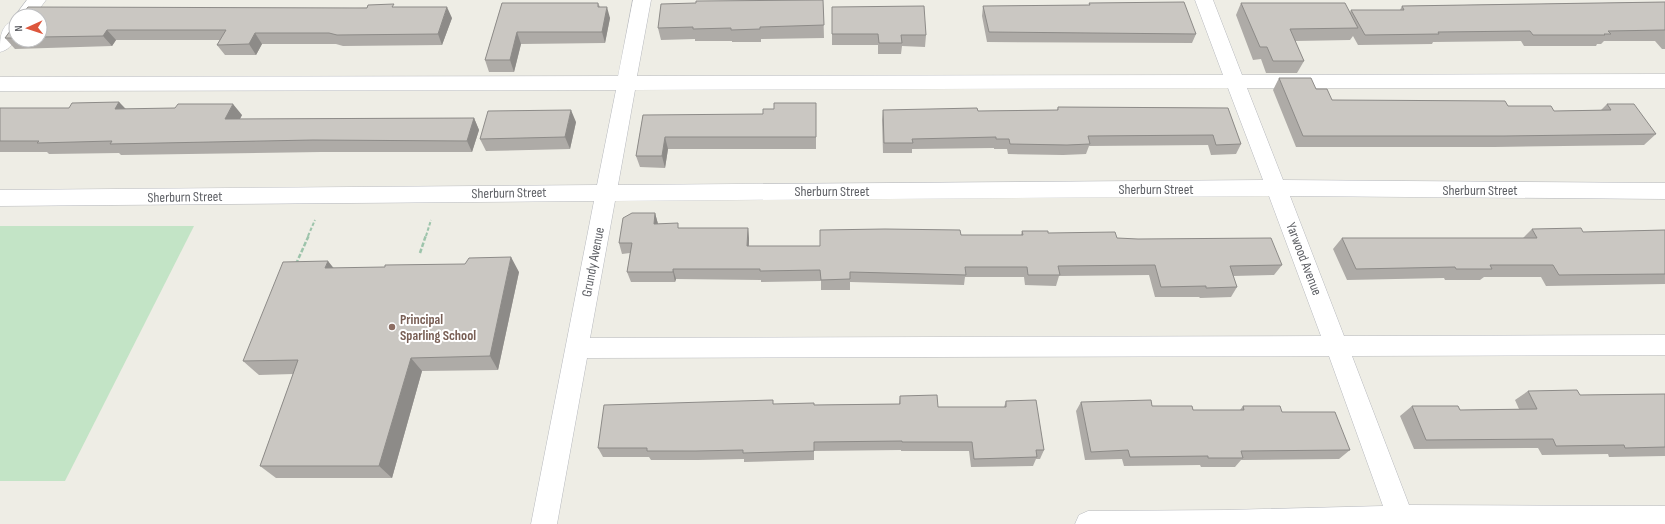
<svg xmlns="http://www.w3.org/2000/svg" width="1665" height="524" viewBox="0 0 1665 524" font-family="'Sofia Sans Condensed',sans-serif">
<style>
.green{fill:#c3e4c6}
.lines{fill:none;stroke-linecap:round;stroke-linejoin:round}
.minor-casing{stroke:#b7b9be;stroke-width:1}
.path-far1{stroke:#9dc4ab;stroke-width:2;stroke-dasharray:3.5 2;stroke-linecap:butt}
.path{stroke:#9dc4ab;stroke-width:2.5;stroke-dasharray:4.5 2;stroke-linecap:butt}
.minor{fill:#fff;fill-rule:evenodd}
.wall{fill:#aeaba7}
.shaded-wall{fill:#8d8b88}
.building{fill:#cac7c2;stroke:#8d8b88}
.education-dot{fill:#8d6e63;stroke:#fff;stroke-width:1.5}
.labels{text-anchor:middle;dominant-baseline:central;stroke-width:4;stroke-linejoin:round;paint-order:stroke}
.street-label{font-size:14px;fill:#5d5f64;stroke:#fff}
.education-label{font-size:14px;font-weight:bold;fill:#785e54;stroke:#fff;text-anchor:start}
</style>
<rect width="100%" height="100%" fill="#eeede5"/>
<path class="green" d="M0,226H194L65,481H0Z"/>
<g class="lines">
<g class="minor-casing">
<path id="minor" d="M27,0H46L34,16H16V17L15,16Z
M633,0H651L637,76L1223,75L1195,0H1213L1242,75L1665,74V88H1247L1283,180L1665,183V199L1290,196L1344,336L1665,335V355L1352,356L1409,505L1665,506V524H1075L1079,515L1088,511L1227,510L1383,506L1329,356L587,358L557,524H531L594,201L0,206V190L597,185L616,90L0,91V77L618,76ZM1228,88L1263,180L618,185L635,90ZM1269,196L1321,336L590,338L615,201Z
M16,20C16,34 16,48 0,52C0,38 0,24 16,20Z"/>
</g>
<path class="path-far1" d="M308,236L315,220
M426,236L431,220"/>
<path class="path" d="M420,253L426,235
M296,264L309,235"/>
<use href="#minor" class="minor"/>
</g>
<path class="wall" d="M823,0L824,38L761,39V42H732V41H695V39L661,40L658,28Z
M1665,2V49H1662L1655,41H1604L1601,44H1597L1596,46H1524L1521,41L1433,42L1432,44L1358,45L1353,36L1350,40L1295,41L1304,61L1297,73H1266L1261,59L1253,60L1236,15L1241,3L1350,12L1351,10H1400L1402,6Z
M502,3H598L600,7L610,18L605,43L521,44L514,72H489L485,60Z
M1089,3L1196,34L1192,43L987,42L982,16L983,6L1089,5Z
M395,7L452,18L442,45L343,46L336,44H262L256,55H225L217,45L220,40H116L112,46L15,49L5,38L16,23V40H40V16Z
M832,7L926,35L925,47L902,46L901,54H878V45H832Z
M1279,78L1316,89L1332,100L1554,111L1601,110L1607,104L1656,134L1644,145L1494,147H1296L1273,90Z
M119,102L126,109L242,115L240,119L474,118L479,130L472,152H321L121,155L119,153L49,154L47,152H0V108H69Z
M1058,107L1228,108L1241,144L1236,154L1211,155L1208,145L1089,146L1086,154L1063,155L1008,154L1007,149H994V148L912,149V153H883L882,120L883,110L978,111L1057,110Z
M643,115L816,116V149H668L665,168L640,167L636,156Z
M576,122L570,149L486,151L480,139Z
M655,213L658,224L679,228H748L749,239V246H820L961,235H1021L1022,231L1117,238L1282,265L1274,275L1233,276L1237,287L1231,297L1200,298L1199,297H1155L1149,275L1059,276L1056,286L1025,285L1024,277H965L964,285L850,282V290H821V281L761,282V280L676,279L675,282H631L627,272L630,253L622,254L619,243Z
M1532,229L1583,232L1665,230V284L1546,286L1541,277H1484L1480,280H1445L1444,278L1347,280L1333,249L1342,238H1523Z
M334,268L519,272L498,370L422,371L392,478H276L260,466L293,374L259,375L243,361Z
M1528,391L1580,395L1665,394V456L1609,457L1608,454L1542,455L1538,448L1414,449L1400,416L1412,406L1460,410L1519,409L1515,400Z
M900,396L938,407H1004L1006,401L1044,450L1040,459H1036L1033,466L971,467L969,451H901V450L814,451V460L744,462V459L698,460H651L649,457H603L598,448L773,404L814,405L899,404Z
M1081,402L1152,406L1193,410H1240L1243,406L1282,412L1350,450L1339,459L1241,460L1235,467H1201L1200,465L1124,466L1122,459L1085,460L1076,411Z"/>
<path class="shaded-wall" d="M447,7L452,18L442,45L438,34Z
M607,7L610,18L605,43L602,32Z
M107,30L116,40L112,46L103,36Z
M517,32L521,44L514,72L510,60Z
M255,33L262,44L256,55L249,44Z
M119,102L130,114L115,109Z
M233,104L242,115L234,130L225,119Z
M571,110L576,122L570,149L565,137Z
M474,118L479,130L472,152L467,141Z
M665,137L668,149L665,168L662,156Z
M655,213L658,224H654Z
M748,228L749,239L748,257L747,246Z
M511,257L519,272L498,370L490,356Z
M328,261L340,276L325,268Z
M673,269L676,279L675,282L673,272Z
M411,358L422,371L392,478L379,466Z"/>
<path class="building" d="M823,0L824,25L760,27V29L731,30V28L693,29V27L658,28L661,4L696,3V1Z
M1184,2L1196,34L989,32L983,6L1090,5L1089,3Z
M1665,2V30L1608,31L1611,34H1604L1605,35H1533L1530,31L1438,32L1439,34L1365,35L1351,10H1404L1402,6Z
M502,3H598V7H607L602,32H517L510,60H485Z
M1241,3H1345L1358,28L1290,29L1304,61H1273L1267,47H1260Z
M394,4L392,7H447L438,34L337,35L329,33H255L249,44L217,45L226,30H107L103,36L40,37V16H21L28,7L367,8L368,5Z
M924,6L926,35H901L902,43H879L878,34H832V7Z
M16,23V38H5Z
M1279,78H1311L1316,89H1327L1332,100L1505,101L1508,106H1551L1554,111L1611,110L1607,104H1634L1656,134L1504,136H1303Z
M119,102L115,109L175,108L178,104H233L225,119L474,118L467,141L313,140L110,144L112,141L37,143L39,141H0V108H69L72,103Z
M774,103H816V137H665L662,156H636L643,115L763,114V109H774Z
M1058,107L1228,108L1241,144L1216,145L1213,135L1088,136L1090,144L1067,145L1010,144L1009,139H996V137L912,139L913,143H884L883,110L977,108L978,111L1058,110Z
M571,110L565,137L480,139L488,111Z
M632,213H655L654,224L678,223V228H748L747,246H820V230L885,229L960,230L961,235H1023L1022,231H1048V233L1115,232L1117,238L1138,239L1271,238L1282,265L1230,266L1237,287L1206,288V286L1161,287L1155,265L1058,266L1060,275H1028L1027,267H965L966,275L850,272V279L821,280L820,270L760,271V269H673V272H627L632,243H619L623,218Z
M1581,228L1583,232L1665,230V274L1559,275L1553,265H1490L1492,269H1456L1455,267L1356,269L1342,238H1537L1532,229Z
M511,257L490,356L411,358L379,466H260L298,360L243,361L283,262L328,261L325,268L385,267V265L465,264L469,258Z
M1577,390L1580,395L1665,394V447L1625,448L1624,445L1556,446L1553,439L1426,440L1412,406H1458L1460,410L1537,409L1528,391Z
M937,395L938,407H1006V401L1036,400L1044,450H1036L1037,457L974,459L972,442H902V441L814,442V451L743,453V450L696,451H647V448H598L604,405L773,400V404L814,403V405L900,404V396Z
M1151,400L1152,406H1192L1193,410H1244L1243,406H1280L1282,412H1335L1350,450L1241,451L1243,458H1208V456L1130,457L1128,450L1091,452L1081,402Z"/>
<circle class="education-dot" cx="392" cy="327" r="4"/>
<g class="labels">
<g class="street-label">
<text x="1156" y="189">Sherburn Street</text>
<text x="1480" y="190">Sherburn Street</text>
<text x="832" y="191">Sherburn Street</text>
<text transform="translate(509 193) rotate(-1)">Sherburn Street</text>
<text transform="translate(185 197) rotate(-1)">Sherburn Street</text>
<text transform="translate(1304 259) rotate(69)">Yarwood Avenue</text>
<text transform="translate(593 262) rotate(-79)">Grundy Avenue</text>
</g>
<g class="education-label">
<text x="400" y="319">Principal<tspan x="400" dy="16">Sparling School</tspan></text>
</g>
</g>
<g transform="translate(28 28) rotate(267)"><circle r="19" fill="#ffffff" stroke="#bebfc1"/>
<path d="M0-3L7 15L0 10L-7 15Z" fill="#dd563c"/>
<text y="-6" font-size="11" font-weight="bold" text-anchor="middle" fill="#5d5f64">N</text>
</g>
</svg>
